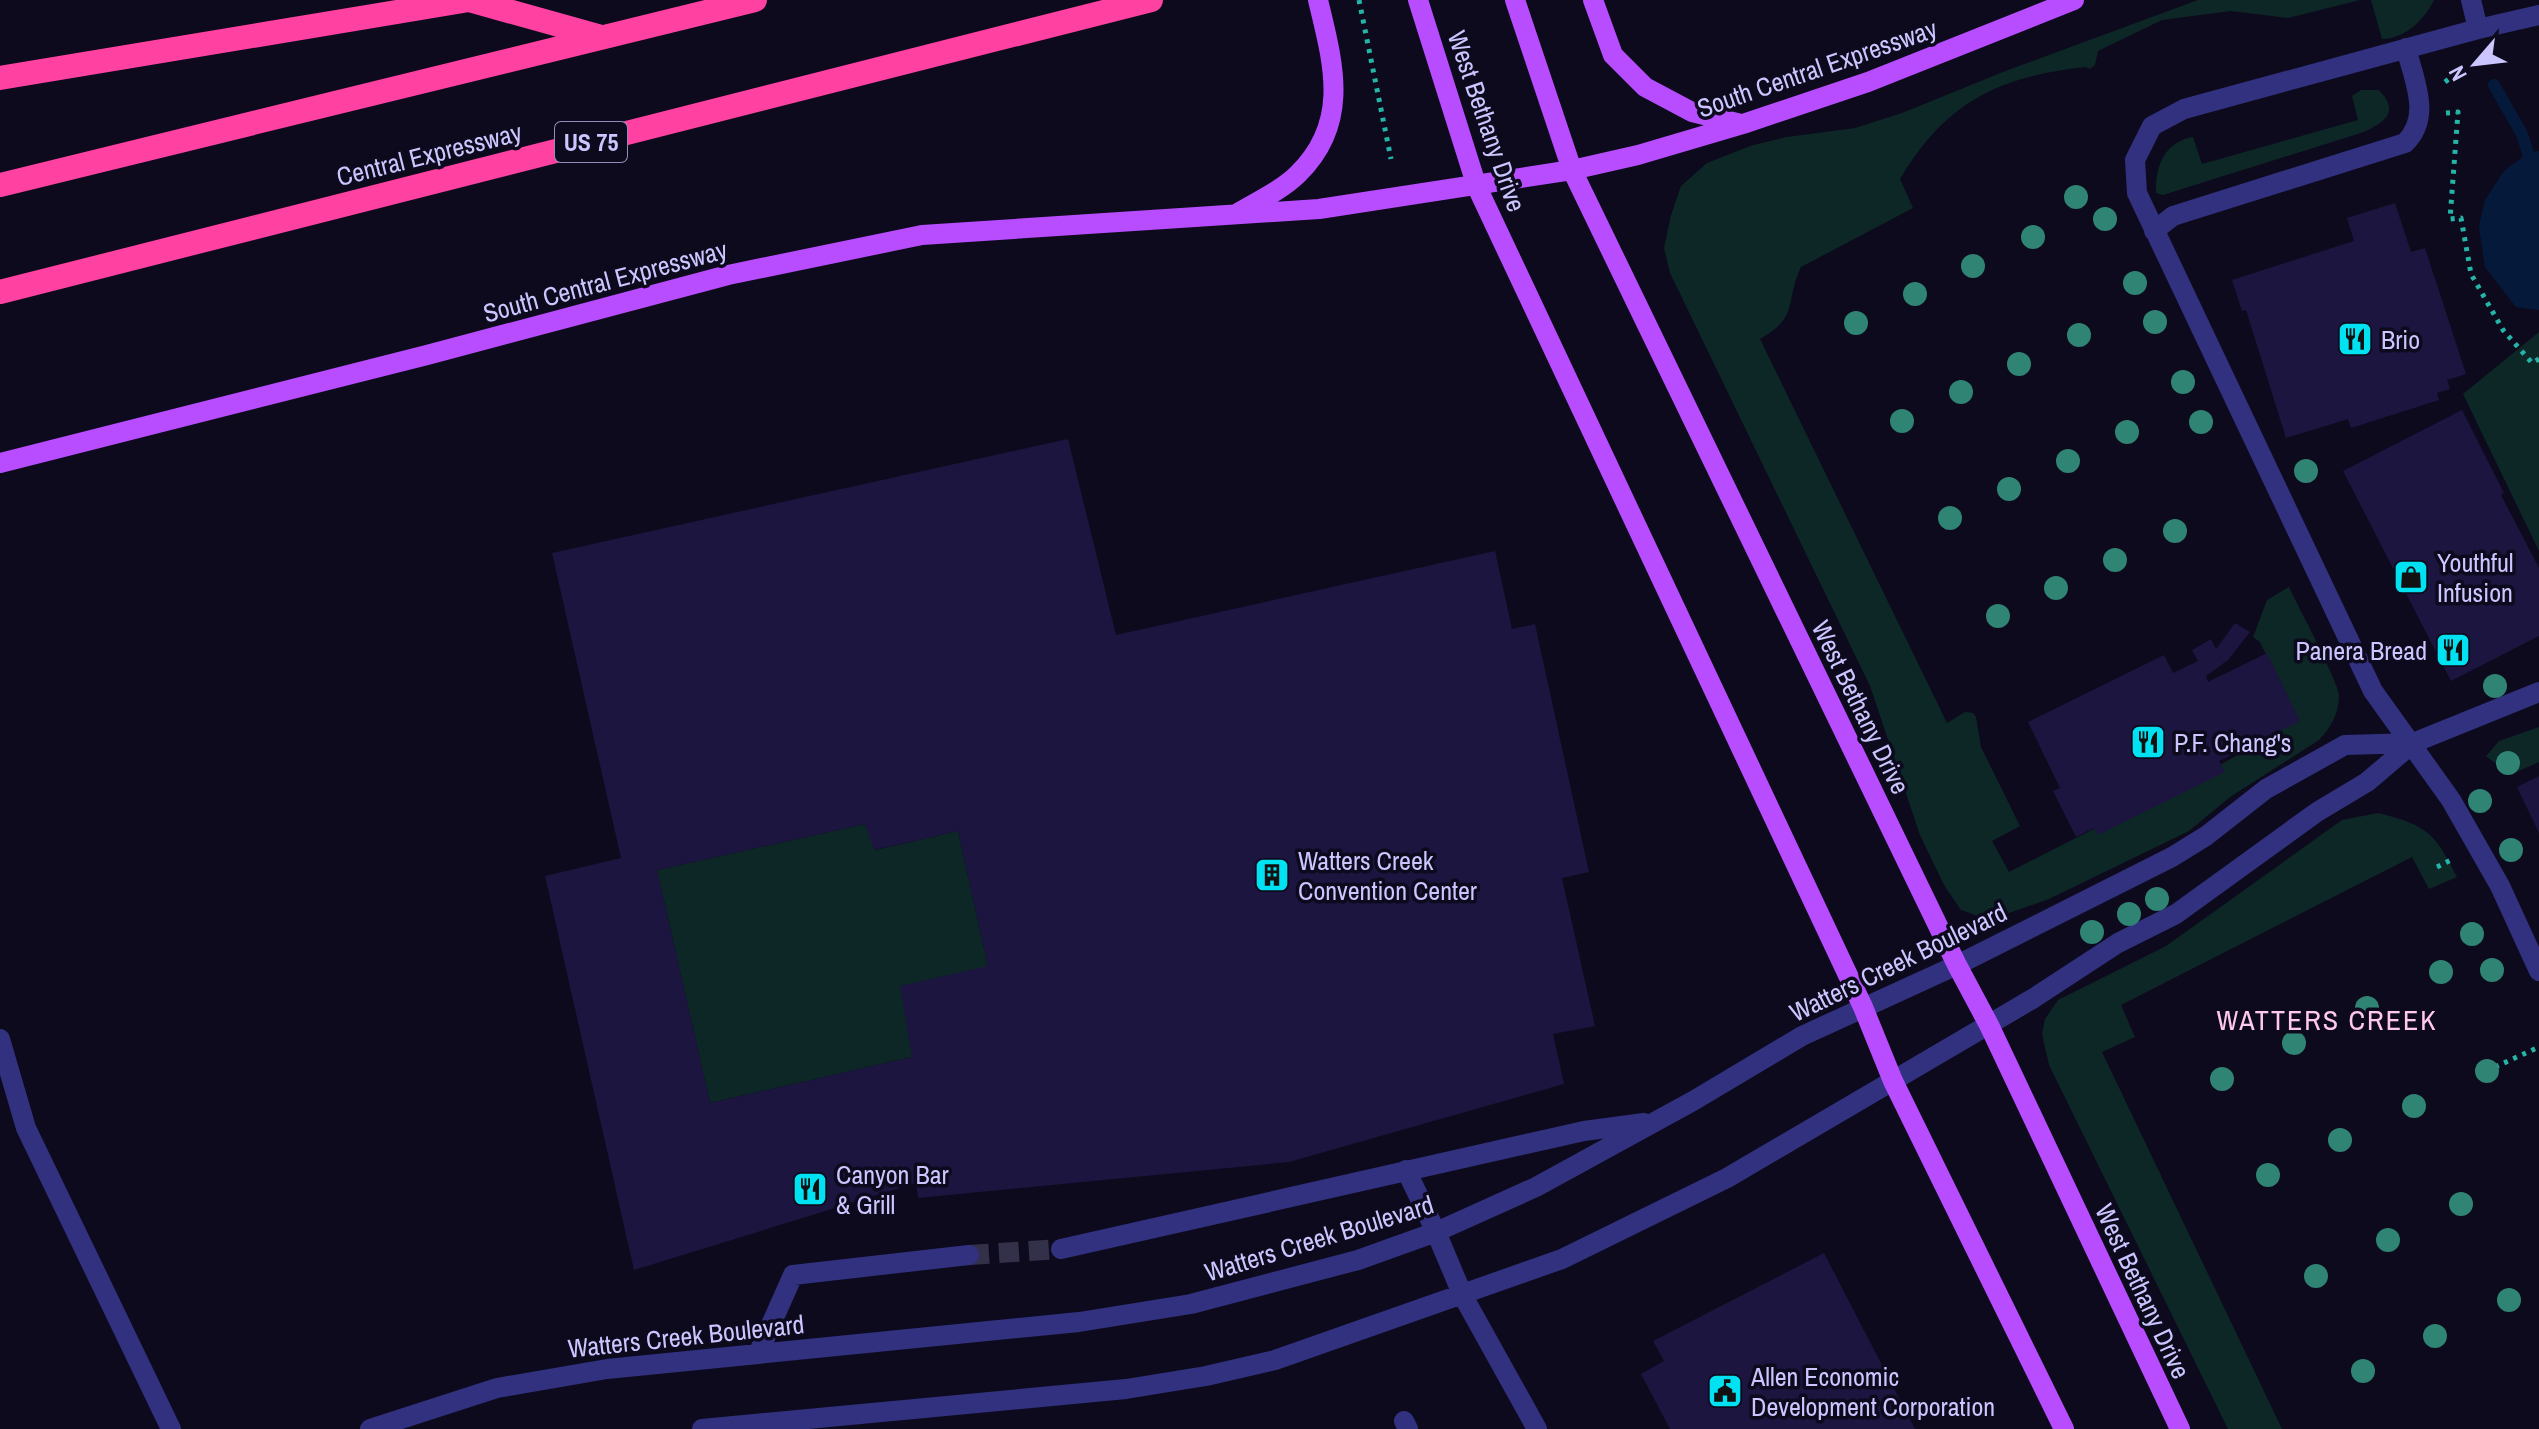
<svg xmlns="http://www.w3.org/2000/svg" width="2539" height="1429" viewBox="0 0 2539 1429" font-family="'Archivo Narrow',sans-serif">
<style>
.green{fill:#0d2726}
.water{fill:#051a3b}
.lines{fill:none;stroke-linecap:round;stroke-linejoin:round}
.stream{stroke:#051a3b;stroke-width:12}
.building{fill:#1c153f;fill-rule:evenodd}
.minor-tunnel{stroke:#33304a;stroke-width:20;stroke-dasharray:20 10;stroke-linecap:butt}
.path{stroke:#24b5a8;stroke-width:5;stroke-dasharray:4 6;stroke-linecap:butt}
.minor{stroke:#313180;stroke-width:20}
.major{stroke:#b74dff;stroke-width:20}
.highway{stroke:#ff41a2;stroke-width:24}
.tree{fill:#2f8474}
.labels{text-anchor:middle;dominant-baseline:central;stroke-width:7;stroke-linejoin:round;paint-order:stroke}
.shield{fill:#0d0a1d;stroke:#928ebb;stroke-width:2}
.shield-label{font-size:24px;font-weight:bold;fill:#cbc6ff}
.street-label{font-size:26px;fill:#cbc6ff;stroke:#0d0a1d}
.poi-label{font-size:26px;fill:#cbc6ff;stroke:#0d0a1d;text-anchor:start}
.neighbourhood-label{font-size:28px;letter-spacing:2px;fill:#ffc8ed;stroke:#0d0a1d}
</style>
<rect width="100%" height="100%" fill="#0d0a1d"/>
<path class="green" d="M2198,0H2360L2288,18L2231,11L2162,20L2098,51L2095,65L2090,69L2085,67C1997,77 1946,102 1900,179L1913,208L1801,267C1784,304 1800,316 1760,339L1947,723L1965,712L1973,713L1976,717L1981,747L2020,826L1992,841L2009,872L2222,764L2297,719L2260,642L2253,637L2267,600L2289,587C2298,606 2338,681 2339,695C2339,714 2331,727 2319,740L2230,797L2189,831L2049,899L1989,920L1961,910L1944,885L1920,835L1870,686L1670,273L1664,248L1671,215L1681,186L1707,163L1753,145L1787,137L1855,128L1902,113L2008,70Z
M2371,0H2434C2425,19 2405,39 2382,39Z
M2361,90H2379C2400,112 2385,122 2364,132L2163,195L2156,193C2155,167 2164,142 2193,137L2202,164L2358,120L2352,96Z
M2539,332V551L2463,394Z
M2539,727V762L2510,775L2486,756L2499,741Z
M2378,813C2426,825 2435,832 2457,877L2429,889L2412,857L2121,1005L2135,1037L2102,1052L2282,1429H2228L2049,1065L2042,1034L2045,1019L2058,1000L2166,946L2342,820Z
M865,824L875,850L958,831L988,966L912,1057L710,1103L657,870Z"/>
<path class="water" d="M2539,151V310L2516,307L2485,267L2479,226L2485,200L2504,171L2528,153Z"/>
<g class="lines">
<path class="stream" d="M2494,85L2522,134L2533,169"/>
</g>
<path class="building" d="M2395,203L2411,252L2425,248L2466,374L2447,380L2450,389L2437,393L2439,400L2351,428L2348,419L2286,438L2246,310L2242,311L2232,280L2354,241L2347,218Z
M2462,410L2504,493L2501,495L2539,568V636L2451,681L2343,471Z
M1068,439L1116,635L1495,551L1512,629L1535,624L1589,872L1562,878L1595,1026L1553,1034L1564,1084L1289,1162L918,1198L916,1183L634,1270L545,876L621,858L552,553ZM865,824L874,850L958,831L988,966L900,986L912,1057L710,1103L657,870Z
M2235,623L2250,632L2228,660L2206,676L2208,682L2267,653L2300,721L2219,761L2225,772L2098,835L2094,828L2076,837L2053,791L2060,788L2028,722L2164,655L2173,673L2198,661L2192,650L2211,639L2216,649Z
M2539,776V833L2517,787Z
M1824,1253L1915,1429H1670L1641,1374L1664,1361L1653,1341Z"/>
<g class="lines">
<path class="minor-tunnel" d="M969,1255L1061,1249"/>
<path class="path" d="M1359,0L1391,159
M2445,82L2469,64
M2446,113L2458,112L2450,219L2461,218L2471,274L2503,330L2532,363L2539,359
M2437,867L2451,860
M2495,1067L2539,1047"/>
<path class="minor" d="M2471,0L2478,29
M2539,15L2478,29L2184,109L2152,126L2135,160L2137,193L2373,691L2451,800L2500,886L2539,971
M2154,231L2173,216L2405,143C2432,117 2414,80 2406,48
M0,1039L26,1128L171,1429
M1406,1170L1436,1232L1463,1296L1537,1429
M1061,1249L1584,1131L1644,1123
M758,1354L793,1275L969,1255
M1404,1421L1408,1429
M370,1429L497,1388L607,1369L1079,1322L1191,1304L1358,1260L1436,1232L1536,1187L1693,1101L1802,1036L1957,965L2172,857L2206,836L2266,789L2345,745L2413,743
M702,1429L1126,1389L1206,1376L1275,1360L1562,1259L1727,1178L2034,998L2118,943L2176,914L2317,812L2367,782L2413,743L2539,692"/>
<path class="major" d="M1418,0L1477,187L1863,1007L1893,1081L2064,1429
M1515,0L1572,170L1957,965L1989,1025L2180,1429
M1593,0L1613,55L1645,87L1692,112L1741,124
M1236,214C1256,202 1282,190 1298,174C1351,122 1333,63 1318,0
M0,463L427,355L728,275L922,235L1319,209L1572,170L1638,155L1743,124L1868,82L2074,0"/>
<path class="highway" d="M0,78L469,0L598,36
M0,185L755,0
M0,292L1151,0"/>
</g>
<g class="tree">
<circle cx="2076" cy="197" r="12"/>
<circle cx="2105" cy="219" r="12"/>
<circle cx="2033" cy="237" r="12"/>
<circle cx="1973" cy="266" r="12"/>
<circle cx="2135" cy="283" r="12"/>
<circle cx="1915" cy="294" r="12"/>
<circle cx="2155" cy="322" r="12"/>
<circle cx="1856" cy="323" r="12"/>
<circle cx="2079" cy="335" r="12"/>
<circle cx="2019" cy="364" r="12"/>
<circle cx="2183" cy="382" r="12"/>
<circle cx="1961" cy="392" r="12"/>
<circle cx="1902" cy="421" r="12"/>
<circle cx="2201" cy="422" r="12"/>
<circle cx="2127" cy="432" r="12"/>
<circle cx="2068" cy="461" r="12"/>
<circle cx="2306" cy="471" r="12"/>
<circle cx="2009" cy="489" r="12"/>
<circle cx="1950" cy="518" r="12"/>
<circle cx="2175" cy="531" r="12"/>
<circle cx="2115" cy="560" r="12"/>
<circle cx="2056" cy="588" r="12"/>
<circle cx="1998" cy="616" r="12"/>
<circle cx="2495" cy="686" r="12"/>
<circle cx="2508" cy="763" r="12"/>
<circle cx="2480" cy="801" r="12"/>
<circle cx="2511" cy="850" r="12"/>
<circle cx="2157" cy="899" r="12"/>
<circle cx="2129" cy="914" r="12"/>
<circle cx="2092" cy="932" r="12"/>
<circle cx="2472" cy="934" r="12"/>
<circle cx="2492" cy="970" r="12"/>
<circle cx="2441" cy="972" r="12"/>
<circle cx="2367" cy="1008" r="12"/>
<circle cx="2294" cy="1043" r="12"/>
<circle cx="2487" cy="1071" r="12"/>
<circle cx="2222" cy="1079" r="12"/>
<circle cx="2414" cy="1106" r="12"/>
<circle cx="2340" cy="1140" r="12"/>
<circle cx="2268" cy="1175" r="12"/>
<circle cx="2461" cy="1204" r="12"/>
<circle cx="2388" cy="1240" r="12"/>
<circle cx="2316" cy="1276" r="12"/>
<circle cx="2509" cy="1300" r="12"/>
<circle cx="2435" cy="1336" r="12"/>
<circle cx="2363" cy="1371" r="12"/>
</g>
<defs>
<g id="restaurant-square" transform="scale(1.8)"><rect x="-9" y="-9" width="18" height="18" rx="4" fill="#00e1f1" stroke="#0d0a1d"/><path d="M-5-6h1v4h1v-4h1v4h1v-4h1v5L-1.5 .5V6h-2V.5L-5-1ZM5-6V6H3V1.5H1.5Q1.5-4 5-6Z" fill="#111"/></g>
<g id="shop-square" transform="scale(1.8)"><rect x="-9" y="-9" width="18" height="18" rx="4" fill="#00e1f1" stroke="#0d0a1d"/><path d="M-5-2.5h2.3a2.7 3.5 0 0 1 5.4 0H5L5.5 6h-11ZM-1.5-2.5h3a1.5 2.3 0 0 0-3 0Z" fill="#111"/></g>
<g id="building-square" transform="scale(1.8)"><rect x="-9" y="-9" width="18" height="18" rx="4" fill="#00e1f1" stroke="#0d0a1d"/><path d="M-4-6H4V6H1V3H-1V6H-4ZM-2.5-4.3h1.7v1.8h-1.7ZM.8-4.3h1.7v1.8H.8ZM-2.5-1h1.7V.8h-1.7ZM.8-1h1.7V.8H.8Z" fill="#111"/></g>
<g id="civic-square" transform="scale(1.8)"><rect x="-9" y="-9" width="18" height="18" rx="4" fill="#00e1f1" stroke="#0d0a1d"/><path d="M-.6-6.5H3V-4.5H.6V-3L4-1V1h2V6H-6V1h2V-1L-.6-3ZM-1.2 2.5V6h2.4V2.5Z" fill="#111"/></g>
</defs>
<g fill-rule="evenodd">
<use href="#restaurant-square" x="2355" y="339"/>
<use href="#shop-square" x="2411" y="577"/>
<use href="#restaurant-square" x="2453" y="650"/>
<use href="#restaurant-square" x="2148" y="742"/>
<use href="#building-square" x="1272" y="875"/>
<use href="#restaurant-square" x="810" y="1189"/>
<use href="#civic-square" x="1725" y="1391"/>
</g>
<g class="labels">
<rect class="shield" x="555" y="122" width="72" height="40" rx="6"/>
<g class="shield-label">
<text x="591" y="142">US 75</text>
</g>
<g class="street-label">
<text transform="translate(1817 68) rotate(-19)">South Central Expressway</text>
<text transform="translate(1487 121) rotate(71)">West Bethany Drive</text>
<text transform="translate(429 154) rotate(-14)">Central Expressway</text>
<text transform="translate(605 281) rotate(-15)">South Central Expressway</text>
<text transform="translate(1861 707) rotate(64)">West Bethany Drive</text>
<text transform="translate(1898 962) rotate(-26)">Watters Creek Boulevard</text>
<text transform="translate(1319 1238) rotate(-17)">Watters Creek Boulevard</text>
<text transform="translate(2143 1291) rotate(65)">West Bethany Drive</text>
<text transform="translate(686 1336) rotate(-6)">Watters Creek Boulevard</text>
</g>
<g class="poi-label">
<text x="2381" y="339">Brio</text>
<text x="2437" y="562">Youthful<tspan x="2437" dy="30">Infusion</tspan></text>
<text x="2427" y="650" text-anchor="end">Panera Bread</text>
<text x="2174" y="742">P.F. Chang's</text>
<text x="1298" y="860">Watters Creek<tspan x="1298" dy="30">Convention Center</tspan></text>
<text x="836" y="1174">Canyon Bar<tspan x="836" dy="30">&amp; Grill</tspan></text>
<text x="1751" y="1376">Allen Economic<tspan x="1751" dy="30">Development Corporation</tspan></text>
</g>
<g class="neighbourhood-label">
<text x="2327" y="1020">WATTERS CREEK</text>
</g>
</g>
<g transform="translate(2475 64) rotate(242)" stroke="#0d0a1d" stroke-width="6" paint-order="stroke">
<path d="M0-6L14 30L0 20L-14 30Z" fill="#cbc6ff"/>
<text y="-12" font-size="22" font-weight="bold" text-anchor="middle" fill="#cbc6ff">N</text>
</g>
</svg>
